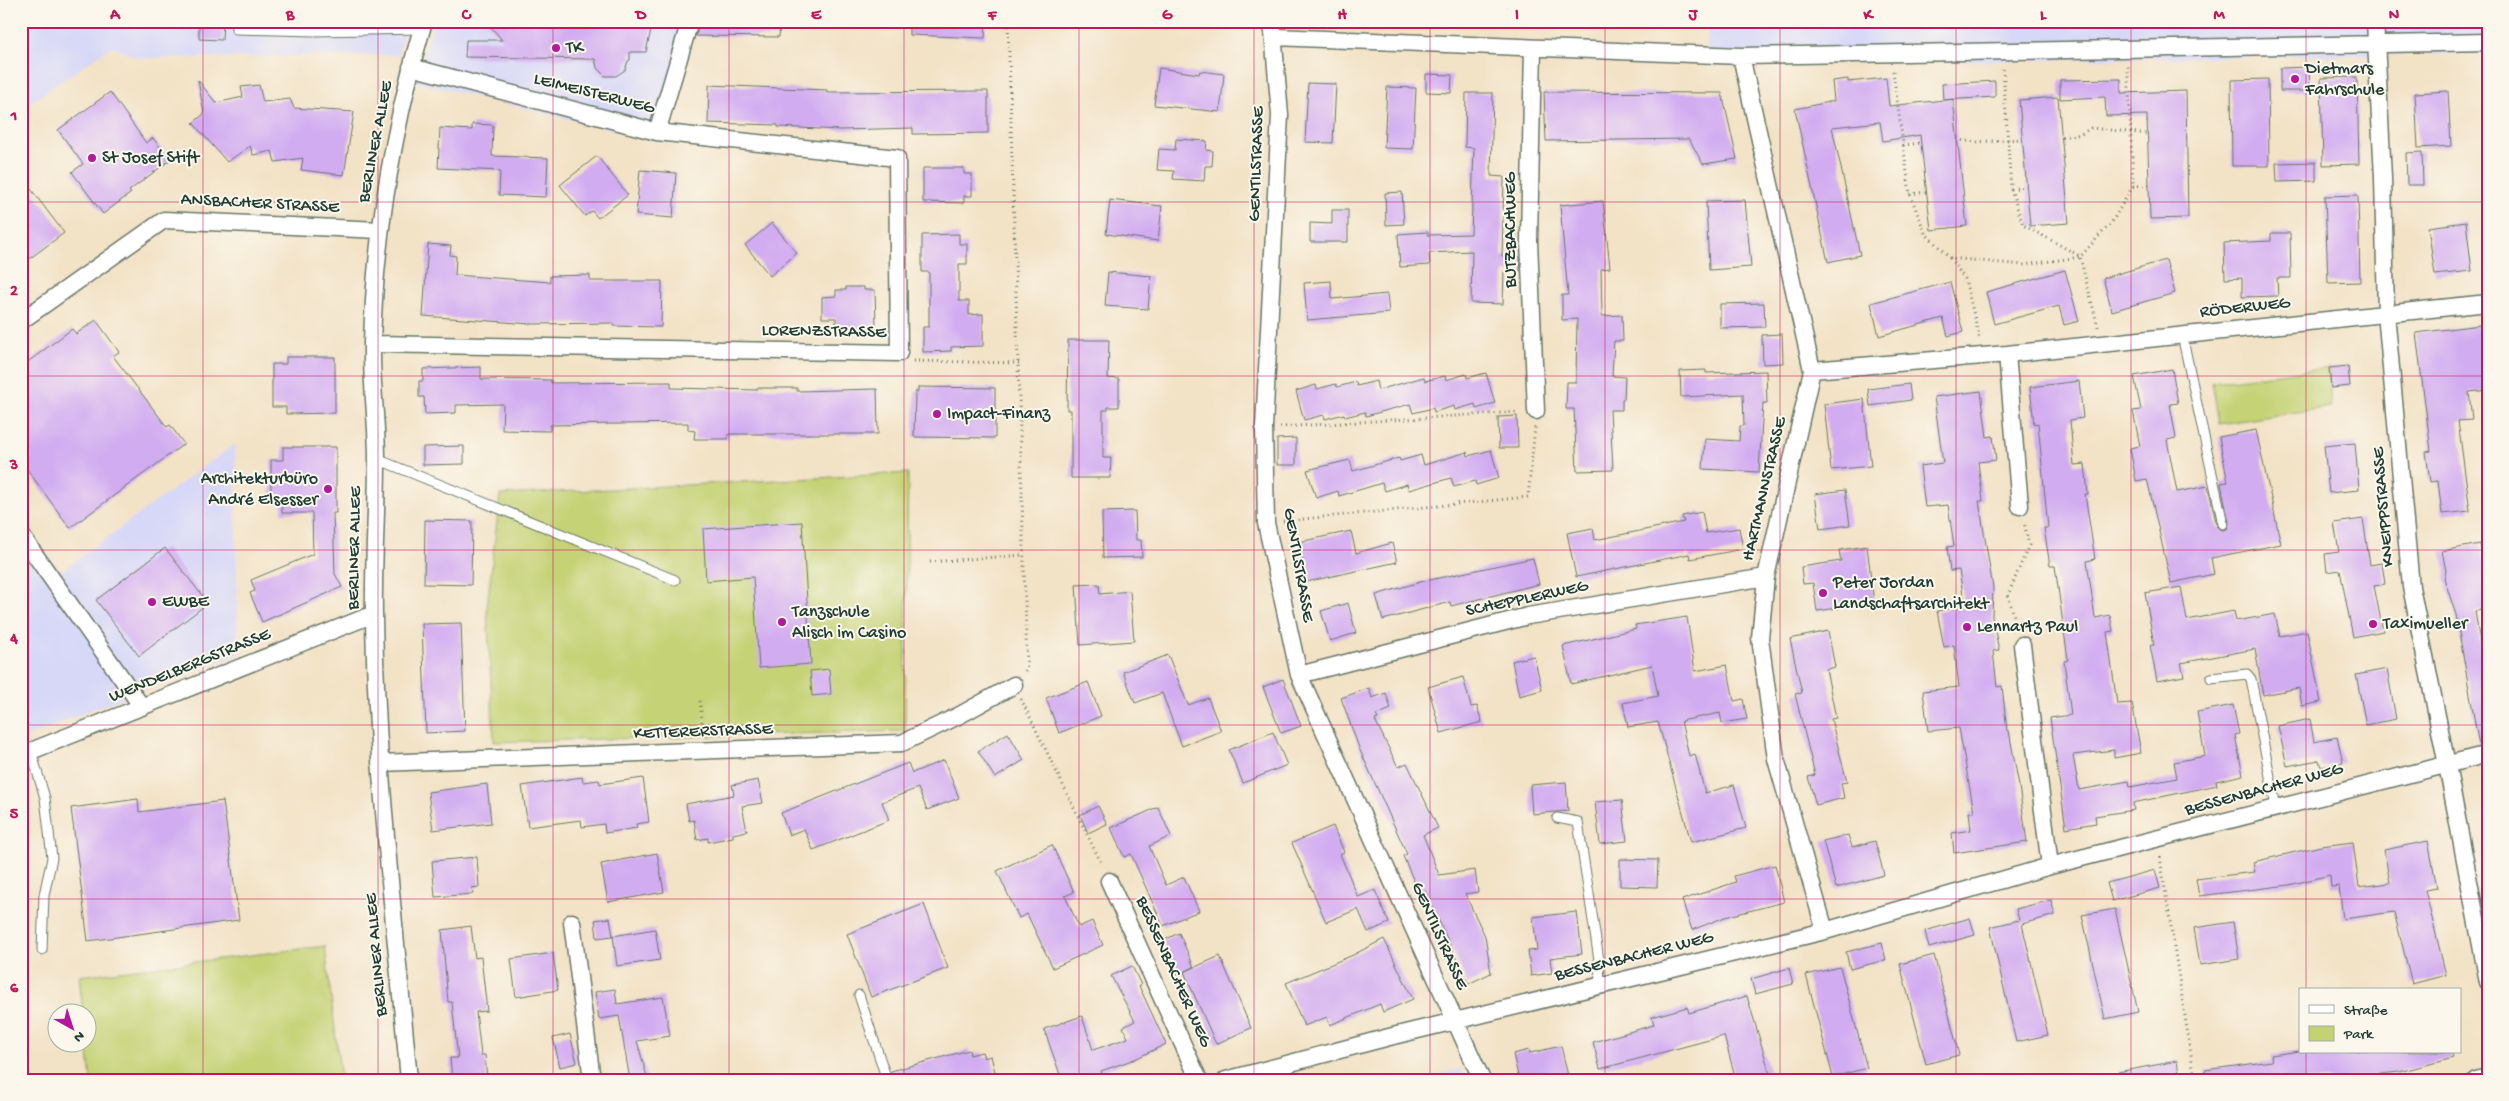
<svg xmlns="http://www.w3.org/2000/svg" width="2509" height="1101" viewBox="0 0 2509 1101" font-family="'Gochi Hand',sans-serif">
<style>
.built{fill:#d7d7f8}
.green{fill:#c5d274;stroke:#728854}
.building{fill:#d2acf1}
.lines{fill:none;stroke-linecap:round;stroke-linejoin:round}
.service-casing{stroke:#697767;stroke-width:11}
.minor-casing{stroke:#697767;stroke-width:19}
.path{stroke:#697767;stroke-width:3;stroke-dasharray:1 4;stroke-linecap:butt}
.service{stroke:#fff;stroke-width:9}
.minor{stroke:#fff;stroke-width:16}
.grid{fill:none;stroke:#c2185b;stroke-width:1;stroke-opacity:0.55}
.poi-dot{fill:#b5179e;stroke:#fbf7ec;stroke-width:2}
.labels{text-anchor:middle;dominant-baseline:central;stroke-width:4;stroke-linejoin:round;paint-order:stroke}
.poi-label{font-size:18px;fill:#1f3d34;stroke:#fbf7ec;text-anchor:start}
.street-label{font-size:18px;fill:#1f3d34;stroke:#fbf7ec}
.neatline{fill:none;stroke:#c2185b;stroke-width:2}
.grid-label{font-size:16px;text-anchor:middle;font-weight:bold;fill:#c2185b}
</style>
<rect width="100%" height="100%" fill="#fbf7ec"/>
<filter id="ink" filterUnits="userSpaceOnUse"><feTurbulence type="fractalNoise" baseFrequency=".02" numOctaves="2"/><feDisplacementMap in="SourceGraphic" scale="10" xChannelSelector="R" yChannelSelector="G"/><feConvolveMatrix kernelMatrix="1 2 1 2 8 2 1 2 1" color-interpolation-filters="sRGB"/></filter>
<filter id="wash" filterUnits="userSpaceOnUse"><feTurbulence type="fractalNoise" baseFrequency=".0096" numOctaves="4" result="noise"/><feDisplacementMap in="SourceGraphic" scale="20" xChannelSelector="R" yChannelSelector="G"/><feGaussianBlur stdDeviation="1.12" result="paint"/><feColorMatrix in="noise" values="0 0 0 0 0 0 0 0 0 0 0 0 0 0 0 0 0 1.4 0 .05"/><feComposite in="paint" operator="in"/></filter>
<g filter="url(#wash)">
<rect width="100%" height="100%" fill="#f2e2c6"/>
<path class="built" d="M21,21H407L398,55L138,58L112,46L21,109Z
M434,21H697L664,142L416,82Z
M1709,21H2488V53L1706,65Z
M235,444L238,655L96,708L21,739V522L60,572Z
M1461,1069L1466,1080H1416Z"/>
<path class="green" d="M2329,368L2331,407L2219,424L2212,382Z
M908,473L905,731L494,742L487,607L500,495Z
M325,946L341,1080H91L87,1044L88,1014L83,1013L79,976Z
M21,994L31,1080H21Z"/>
<g id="blocks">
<path class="building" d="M199,21H223L222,40L199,39Z
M486,21H653L646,52H630V60L628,61L625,70L616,76H605L597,68L595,59L465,57L466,40H502Z
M700,21H780L779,37L696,36Z
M909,21H986L985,38L909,35Z
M2309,67L2310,91H2280V68Z
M1159,68L1199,74L1200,71L1224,74L1220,112L1154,105Z
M1426,74L1452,75L1451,93L1426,92Z
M2357,77L2359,164L2323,165L2321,78Z
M1886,78L1889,106L1953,99L1967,226L1931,230L1920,135L1883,141L1880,122L1832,127L1860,255L1828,262L1795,109L1834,101L1832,81L1848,79V82Z
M2121,79V93L2186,91L2188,218L2150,219L2147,115L2106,116L2105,97L2060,99V80Z
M2268,79L2269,166H2232L2231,80Z
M198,80L216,103L243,97L241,87L259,85L263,102L290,99L294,108L354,112L344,175L301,170L303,158L275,162L272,151L253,155L250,146L227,162L193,123L204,114Z
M1995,81V97L1943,100L1942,84Z
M1308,83L1336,84L1333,143L1305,142Z
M709,85L827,90V92L988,91V133L913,134V128L841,130L778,127V125L708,123Z
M1387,87L1416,88L1413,149L1384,148Z
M2448,91L2451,146L2418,148L2415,93Z
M110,92L146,143L153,138L170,160L129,191L131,193L103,214L72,172L83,164L58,130Z
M1544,92L1722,93L1737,159L1703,164L1689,139L1546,141Z
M1466,93H1493L1491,176L1504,177L1502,256L1520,257V271L1504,272L1503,304L1471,303L1472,251L1429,253L1430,265L1400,267L1398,234L1428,232V235L1471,234L1474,148L1465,147Z
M2058,97L2069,223L2030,226L2019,100Z
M472,124L493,125L492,156L548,158L546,197L499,195L500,171L438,168L440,128L472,130Z
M1176,139L1207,141L1206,150L1213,151L1212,166H1205L1204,181L1173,179L1174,171L1157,170L1159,149L1175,150Z
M2422,152L2423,185H2407L2406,153Z
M597,156L628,195L598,218L592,211L585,216L560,185Z
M2316,162V181L2277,182L2276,163Z
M923,168H964V174H972V196H964V203L923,202Z
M640,170L676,173L673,218L636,215Z
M21,176L64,233L21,265Z
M1402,192L1404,224L1386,225L1385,193Z
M2358,195L2360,282L2328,283L2325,196Z
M1110,200L1162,206L1158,241L1106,234Z
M1745,200L1751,267L1709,270L1706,201Z
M1603,201L1610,268L1601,269L1602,316L1622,315L1623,341H1614L1612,376L1625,377L1624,399H1622V410H1610L1613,470L1577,471L1574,409H1566L1567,382H1576L1577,319L1562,320V295H1568L1560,205Z
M1332,210H1348V242H1310V223L1332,224Z
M2466,222L2472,271L2435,275L2428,227Z
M772,223L797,253L770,276L745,245Z
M2271,233H2290L2291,278H2277L2278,296L2242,297V278L2225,279L2224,243L2271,241Z
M959,234V244H967V264H959V301H969V315L983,314V346L951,347V351L923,352V327H929V272H922V235Z
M428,244L451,246L450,255L456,256L455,275L550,282V276L590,275V281H662L661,327L614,326V323L531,324L423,316Z
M2166,260L2175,293L2112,311L2103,278Z
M2065,270L2079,321L2064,325L2059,306L1994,324L1986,292Z
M1108,272L1151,276L1148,309L1105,306Z
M1331,281L1332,299L1387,294L1389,313L1307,320L1304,283Z
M1950,282L1963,332L1948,336L1943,318L1879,336L1871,303Z
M846,287H864V290H875L876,327L836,328V318H822V297L836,296V290H846Z
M1764,303L1765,327L1720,328V304Z
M96,320L119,352L113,356L167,427L170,425L184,444L70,528L21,461V367L72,329L76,334Z
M2488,324V390L2469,392L2472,420L2458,421L2470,511L2442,514L2438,481L2430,482L2426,452L2431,451L2416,333Z
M1782,334L1783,363L1763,364L1762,335Z
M1068,340H1109L1108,378L1119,379V407H1108V410H1103V458H1111L1110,478H1071V410H1067Z
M286,357H335V413L286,414V407H272V364H286Z
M2348,366L2350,386L2331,388L2329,368Z
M481,367V379L551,380V383L671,382V388L757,390V388H797V391L877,389L878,434H729L728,439H694L695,431L688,430V423L550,425V431L502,430L503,404L456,405V413L425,414L424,397H419V381H423V369Z
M2172,369L2178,403L2170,404L2176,438L2167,440L2177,492L2208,486L2217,526L2222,530L2227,529L2229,523L2221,483L2228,482L2219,437L2256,430L2281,544L2211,558L2214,574L2171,583L2147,479L2136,481L2130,448L2140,446L2133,411L2141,410L2134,376Z
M1706,370V373L1766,371L1767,403H1763L1759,472L1703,469L1705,439L1739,441L1740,426H1744L1743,394L1681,397L1680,371Z
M1486,373L1495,403L1476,409L1475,404L1455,410L1454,406L1434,412L1433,408L1413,413L1410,404L1366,416L1365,412L1345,417L1344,414L1325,419L1324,415L1304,420L1296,391L1316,385L1317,389L1336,384L1337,387L1356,382L1357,386L1376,381L1378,390L1424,377L1425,381L1445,376L1446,380L1466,374L1467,378Z
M2079,381L2083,418L2070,420L2074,465L2085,464L2088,494H2085L2095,559L2087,561L2095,618L2110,615L2113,631L2107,632L2117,704L2132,703L2141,753L2114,758V750L2073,755L2079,790L2129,781L2130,787L2177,778L2174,762L2205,756L2197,712L2233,705L2239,734L2235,735L2243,775L2216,781L2217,785L2133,803L2134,810L2095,816L2096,823L2066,828L2050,718L2071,715L2064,661L2068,660L2055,566H2050L2044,528H2048L2038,423L2034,424L2030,387Z
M1909,384L1911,400L1870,406L1868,389Z
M918,387L995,388V438L914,437L915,392H918Z
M1981,391L1987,437L1993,436L1996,460L1978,462L1983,501H1979L1993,588L1992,617L1999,650L1993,651L1997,687L2002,686L2007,731H2009L2019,786L2027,842L1954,853L1952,833L1971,830L1969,812H1974L1959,728L1928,731L1923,691L1959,687L1954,645L1944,647L1937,611L1965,606L1959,570L1950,571L1947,547L1954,546L1948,505L1925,507L1920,466L1943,463L1934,397Z
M1864,399L1871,466L1831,470L1824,404Z
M1517,416L1518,448H1499L1498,417Z
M1296,438V465H1277V439Z
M2355,443L2359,490L2329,493L2324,446Z
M464,446V464L423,465V447Z
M283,447H336V513H333L335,574L342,587L262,622L250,593L255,591L251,580L313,554L312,513H282V501L271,500V460H283Z
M1491,450L1499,478L1476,485L1475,481L1454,487L1451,478L1409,490L1407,484L1385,491L1382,483L1339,496L1338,491L1316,498L1307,470L1350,460L1353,471L1399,458L1400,461L1421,455L1424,465L1467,452L1468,456Z
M1845,490L1850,525L1820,529L1815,494Z
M1135,511L1136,540H1141L1142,557L1103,558L1102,512Z
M1702,512L1706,533L1739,528L1743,549L1690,559L1689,554L1576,577L1567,533L1593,528L1595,540L1684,522L1682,516Z
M2363,519L2370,565L2382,563L2385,584L2374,586L2383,631L2353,637L2340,570L2327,572L2325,554L2339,552L2334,523Z
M425,520L472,521L471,585L424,584Z
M802,522L811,664L759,668L753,577L706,581L703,529Z
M1351,531L1356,553L1392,543L1397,562L1306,582L1299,542Z
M2480,544L2488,585V609L2475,611L2482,655L2488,654V744L2479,746L2456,615L2444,578L2446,571L2442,551Z
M1867,546L1874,603L1817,611L1813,583L1803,584L1801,567L1841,561L1839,550Z
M165,548L208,603L139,656L96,600Z
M1533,558L1539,584L1451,606L1450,602L1383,620L1376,595L1420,582Z
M1099,584L1100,594L1130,591L1134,641L1080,645L1076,585Z
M2181,587L2187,620L2234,611L2236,621L2275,614L2280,636L2307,631L2321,702L2302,706L2299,688L2263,695L2255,649L2181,663L2184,676L2157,681L2150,645H2154L2145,593Z
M1348,603L1356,633L1330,641L1321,611Z
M1687,617L1695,671L1727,665L1734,701L1743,699L1747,719L1722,723L1720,713L1681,721L1689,756L1695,754L1705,793L1734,785L1746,828L1691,842L1658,722L1628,727L1623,703L1658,696L1652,665L1571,684L1563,646L1636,629L1635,625Z
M461,623L465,731L426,733L422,624Z
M1828,631L1835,667L1826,669L1836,718L1831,719L1847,782L1841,783L1844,798L1816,805L1808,777L1815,775L1795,694L1802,693L1790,639Z
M1168,655L1188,705L1208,698L1221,731L1182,746L1162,693L1135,703L1123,672Z
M1534,656L1542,690L1519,696L1512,661Z
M829,669L831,694L812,696L810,671Z
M2387,669L2396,719L2366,725L2356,675Z
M1463,677L1471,707L1477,706L1482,722L1441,733L1428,687Z
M1283,679L1301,726L1281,733L1263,687Z
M1088,682L1101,716L1059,733L1046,698Z
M1369,688L1372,698L1386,693L1391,709L1376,715L1378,719L1375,720L1398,767L1407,763L1438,828L1423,835L1439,875L1475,870L1478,892L1465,894L1485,936L1491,973L1468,984L1425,891L1419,893L1403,856L1407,854L1359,748L1341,698Z
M2310,719L2314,742L2337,737L2343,763L2321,767L2319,760L2287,766L2278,726Z
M1273,732L1287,765L1243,783L1229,750Z
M1008,733L1024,760L995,778L978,751Z
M944,760L959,798L927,810L918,788L882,802L889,820L813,850L804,829L789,835L781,813L908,763L912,773Z
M582,777L583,782L599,780L600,784L643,778L649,822L636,824L637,828L605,833L604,824L582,827L581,820L528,827L522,786Z
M758,780L763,803L742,806L747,831L733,834V837L708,842V838L697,840L694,820L689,821L686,804L734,795L732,785Z
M1566,782L1568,811L1532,814L1530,785Z
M487,784L491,823L433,830L428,792Z
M138,799L139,812L223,801L239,920L88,941L71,808Z
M1622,800L1627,841L1600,844L1595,802Z
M1098,806L1107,824L1088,833L1080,815Z
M1158,807L1171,836L1149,846L1166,885L1184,877L1199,911L1163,926L1131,854L1124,857L1111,828Z
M1333,826L1344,852L1340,854L1358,897L1375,890L1389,923L1368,932L1358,909L1326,922L1292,843Z
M1848,835L1852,847L1875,841L1884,875L1836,888L1823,841Z
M2428,841L2437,888L2425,890L2446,975L2412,984L2394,912L2343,919L2339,886L2331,887L2330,875L2289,885L2199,896L2196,879L2255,872L2253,862L2321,846L2353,842L2359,887L2390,883L2384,850Z
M1052,845L1074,892L1065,896L1079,927L1092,921L1103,945L1053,968L1027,914L1019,918L997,871Z
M657,853L664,892L608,902L601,864Z
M477,857L479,887L472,888L473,894L435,897L432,861Z
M1620,859L1658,860L1657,887L1620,886Z
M1775,865L1784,902L1725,917L1692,930L1682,900L1736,882L1734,876Z
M2155,870L2160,888L2112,901L2107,883Z
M2051,900L2055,915L2022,924L2048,1035L2016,1042L1990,927L2019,920L2016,909Z
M924,904L948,968L871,997L847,934Z
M2115,909L2138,1012L2105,1019L2082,915Z
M1577,912L1582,954L1550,958L1552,973L1531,976L1528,951L1537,950L1533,917Z
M610,918L613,936L597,938L595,920Z
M1970,918L1975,935L1929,948L1925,931Z
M2233,922L2239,959L2200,965L2194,928Z
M471,926L475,958L481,957L487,1011L476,1012L481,1055H485L487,1080H452L450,1058H458L452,1002H448L442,930Z
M655,929L660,960L617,966L613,936Z
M1179,933L1194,967L1178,975L1162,941Z
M1384,939L1413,999L1383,1012L1380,1004L1330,1025L1327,1017L1304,1026L1286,983L1353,955Z
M1882,943L1886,960L1850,969L1846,952Z
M553,953L558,990L516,997L511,959Z
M1934,955L1959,1055L1926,1064L1900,964Z
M1220,956L1251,1028L1216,1044L1184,972Z
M1132,966L1141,985L1139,986L1166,1044L1135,1059L1101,1071L1102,1074L1087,1080H1062L1044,1029L1082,1016L1093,1050L1128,1038L1123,1027L1135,1021L1111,976Z
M1840,967L1867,1068L1833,1077L1806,975Z
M1789,968L1793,984L1755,994L1751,979Z
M615,989L617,1004L663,997L670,1036L637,1041L648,1080H630L619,1016L599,1019L595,992Z
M1747,996L1770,1074L1752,1080H1736L1724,1036L1600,1069L1593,1042L1654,1025L1652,1017L1687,1007L1689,1013Z
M570,1034L577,1063L560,1067L553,1038Z
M1561,1046L1569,1080H1519L1513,1054L1529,1050L1530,1053Z
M969,1050L970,1055L982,1052L984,1058L991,1056L997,1080H893L891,1071Z
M2300,1051L2452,1052L2453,1058L2399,1072L2345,1078V1080H2206L2205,1070L2272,1061L2271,1055Z
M2177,1061L2180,1080H2119L2118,1072Z"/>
</g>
</g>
<g filter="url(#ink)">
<use href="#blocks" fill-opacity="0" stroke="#697767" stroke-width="1"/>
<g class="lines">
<g class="service-casing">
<path id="service" d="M236,21V29L314,31L422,29
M2182,335L2223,524
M377,459L675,580
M2211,678L2247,674L2251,679L2276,807
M31,751L45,798L52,858L44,895L42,950
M1557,818L1578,822L1599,960L1600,986
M859,995L887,1080
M1287,1065L1290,1080"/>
</g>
<g class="minor-casing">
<path id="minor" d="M1272,21L1280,115L1264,428L1266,523L1299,675L1482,1080
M2375,21L2383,177L2386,313L2411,587L2447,765L2488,982
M1275,37L1741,56L2488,42
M1533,48L1529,241L1536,411
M1741,56L1812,370L1766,577L1760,638L1776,759L1825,931
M411,67L657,132L690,21
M21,321L164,220L380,230
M372,344L899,353L897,158L657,132
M2007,354L2020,506
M1812,370L2007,354L2488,303
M21,535L142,707
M2022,645L2050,866
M1299,675L1528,616L1766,577
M21,755L374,614
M380,763L902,743L960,715L1014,685
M1109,881L1199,1080
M572,922L592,1080
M409,1080C395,925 376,771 374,616C373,564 377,512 377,460C377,421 371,382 372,343C375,234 394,125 424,21
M1226,1080L1393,1036L1825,931L2050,866L2488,754
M2476,1080L2488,1077"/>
</g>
<path class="path" d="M1008,21L1027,668L1025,671
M2003,69L2011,189L2023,225L2080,256
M1893,71L1910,194L1925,233L1950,258L2023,265L2080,257
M2062,137L2081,134L2091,128L2148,134
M1957,140L1976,142L2022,139
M1903,145L1921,143
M2133,186L2149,185
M2011,189L2026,187
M1910,194L1926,192
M1950,258L1965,279L1980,340
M2098,327L2080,257L2112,222L2133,186L2128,66
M913,361L1019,363
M1280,427L1518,412
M1283,521L1528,497L1535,427
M930,562L1024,555
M2018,630L2008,595L2029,545L2024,522
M1021,699L1102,865
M700,701L703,732
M2160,857L2195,1080"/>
<use href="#service" class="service"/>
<use href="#minor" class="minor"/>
</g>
</g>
<path class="grid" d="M203,21V1080M378,21V1080M553,21V1080M729,21V1080M904,21V1080M1079,21V1080M1254,21V1080M1430,21V1080M1605,21V1080M1780,21V1080M1956,21V1080M2131,21V1080M2306,21V990M21,202H2488M21,376H2488M21,550H2488M21,725H2488M21,899H2488M2306,1052V1080"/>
<g class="poi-dot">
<circle cx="556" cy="48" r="5"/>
<circle cx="2295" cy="79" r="5"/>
<circle cx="92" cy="158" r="5"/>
<circle cx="937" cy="414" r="5"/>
<circle cx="328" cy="489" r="5"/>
<circle cx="1823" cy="593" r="5"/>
<circle cx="152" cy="602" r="5"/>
<circle cx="782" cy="622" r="5"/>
<circle cx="2373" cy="624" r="5"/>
<circle cx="1967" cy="627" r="5"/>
</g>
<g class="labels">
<g class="poi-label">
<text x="566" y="48">TK</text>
<text x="2305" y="69">Dietmars<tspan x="2305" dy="21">Fahrschule</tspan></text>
<text x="102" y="158">St Josef Stift</text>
<text x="947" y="414">Impact-Finanz</text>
<text x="318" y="479" text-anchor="end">Architekturbüro<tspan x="318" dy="21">André Elsesser</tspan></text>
<text x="1833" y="583">Peter Jordan<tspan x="1833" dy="21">Landschaftsarchitekt</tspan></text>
<text x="162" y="602">EWBE</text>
<text x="792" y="612">Tanzschule<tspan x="792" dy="21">Alisch im Casino</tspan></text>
<text x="2383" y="624">Taximueller</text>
<text x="1977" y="627">Lennartz Paul</text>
</g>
<g class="street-label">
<text transform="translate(594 94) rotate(14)">LEIMEISTERWEG</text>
<text transform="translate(376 142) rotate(-79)">BERLINER ALLEE</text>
<text transform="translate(1257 164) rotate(-88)">GENTILSTRASSE</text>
<text transform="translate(260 204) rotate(3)">ANSBACHER STRASSE</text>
<text transform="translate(1511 230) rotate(-90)">BUTZBACHWEG</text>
<text transform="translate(2245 308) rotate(-6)">RÖDERWEG</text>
<text transform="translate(824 332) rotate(1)">LORENZSTRASSE</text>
<text transform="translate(1765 489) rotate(-77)">HARTMANNSTRASSE</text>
<text transform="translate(2384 507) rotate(-95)">KNEIPPSTRASSE</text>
<text transform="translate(355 548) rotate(-89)">BERLINER ALLEE</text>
<text transform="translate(1298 565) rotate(80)">GENTILSTRASSE</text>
<text transform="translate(1527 599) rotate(-12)">SCHEPPLERWEG</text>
<text transform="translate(190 666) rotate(-22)">WENDELBERGSTRASSE</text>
<text transform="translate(703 732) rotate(-2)">KETTERERSTRASSE</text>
<text transform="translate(2264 790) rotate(-15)">BESSENBACHER WEG</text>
<text transform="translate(1439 936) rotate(66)">GENTILSTRASSE</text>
<text transform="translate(377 955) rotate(-95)">BERLINER ALLEE</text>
<text transform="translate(1634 957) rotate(-14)">BESSENBACHER WEG</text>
<text transform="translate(1173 972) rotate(66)">BESSENBACHER WEG</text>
</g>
</g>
<rect width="2509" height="1101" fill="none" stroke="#fbf7ec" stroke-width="55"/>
<rect x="2299" y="988" width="162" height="65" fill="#fbf7ec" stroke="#a3ada2"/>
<rect x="2309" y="1005" width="25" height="8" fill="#ffffff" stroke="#a3ada2"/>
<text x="2344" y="1014" font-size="15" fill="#1f3d34">Straße</text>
<rect x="2309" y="1026" width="25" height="15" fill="#c5d274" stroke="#a3ada2"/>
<text x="2344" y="1038" font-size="15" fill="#1f3d34">Park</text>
<g transform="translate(72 1028) rotate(141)"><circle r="24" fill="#fbf7ec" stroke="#a3ada2"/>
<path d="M0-4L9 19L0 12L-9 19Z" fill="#b5179e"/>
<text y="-8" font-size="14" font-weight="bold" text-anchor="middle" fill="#1f3d34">N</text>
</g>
<rect x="28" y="28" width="2454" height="1046" class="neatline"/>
<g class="grid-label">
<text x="115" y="19">A</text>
<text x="290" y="19">B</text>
<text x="466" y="19">C</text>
<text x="641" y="19">D</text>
<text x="816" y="19">E</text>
<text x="992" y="19">F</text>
<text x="1167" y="19">G</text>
<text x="1342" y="19">H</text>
<text x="1517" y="19">I</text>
<text x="1693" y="19">J</text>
<text x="1868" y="19">K</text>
<text x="2043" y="19">L</text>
<text x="2219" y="19">M</text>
<text x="2394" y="19">N</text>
<text x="14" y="120">1</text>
<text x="14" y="295">2</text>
<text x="14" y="469">3</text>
<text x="14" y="643">4</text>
<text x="14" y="818">5</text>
<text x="14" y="992">6</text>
</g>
</svg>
